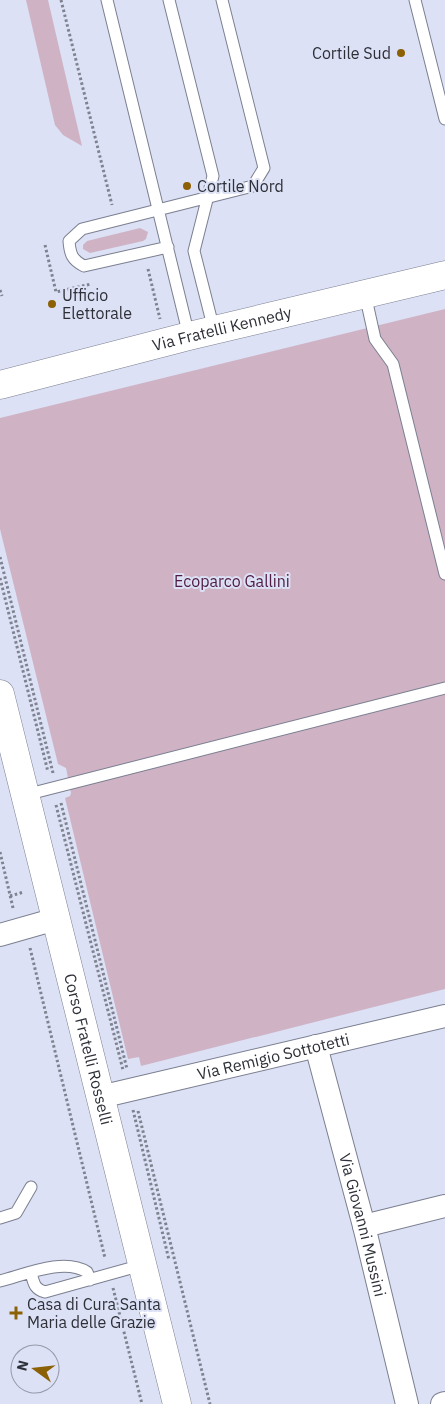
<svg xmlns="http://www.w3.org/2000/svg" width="445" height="1404" viewBox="0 0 445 1404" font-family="'IBM Plex Sans',sans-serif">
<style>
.green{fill:#cfb3c5}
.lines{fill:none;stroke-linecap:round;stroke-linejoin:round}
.lane-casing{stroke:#7b7f90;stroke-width:13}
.street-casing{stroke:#7b7f90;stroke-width:24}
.secondary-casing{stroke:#7b7f90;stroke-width:29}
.path{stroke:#7f8390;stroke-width:3;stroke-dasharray:2.5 2.5;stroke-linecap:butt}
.lane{stroke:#fff;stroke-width:11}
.street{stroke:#fff;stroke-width:22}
.secondary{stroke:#fff;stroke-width:28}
.poi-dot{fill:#8c6005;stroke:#dce1f5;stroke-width:2}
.labels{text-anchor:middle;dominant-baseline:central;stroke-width:4;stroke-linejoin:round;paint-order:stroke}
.poi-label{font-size:16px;fill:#2e3038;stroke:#dce1f5;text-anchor:start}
.street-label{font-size:16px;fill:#2e3038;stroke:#dce1f5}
.park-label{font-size:16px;fill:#501a42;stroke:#dce1f5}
</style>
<rect width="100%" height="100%" fill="#dce1f5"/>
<path class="green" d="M26,0H48L82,146L63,135L55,125Z
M140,228L148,232L146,239L143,241L90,253L83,249V245L87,241Z
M445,309V989L141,1066L139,1057L128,1059L65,798L70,796L71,793L66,768L58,764L0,529V418Z"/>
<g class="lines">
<g class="lane-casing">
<path id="lane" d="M107,0L189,336
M169,0L213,176L194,251L214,330
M415,0L445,119
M168,247L84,266C72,260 70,254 69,241L82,229L253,186L264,168L222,0
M365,294L375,339L393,364L445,574
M25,795L445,688
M0,1218L16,1213L31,1187
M31,1273C34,1283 34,1289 45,1292L142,1265
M0,1281C24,1275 64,1257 87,1272L90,1280"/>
</g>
<g class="street-casing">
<g id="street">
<path d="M0,935L56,919"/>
<path id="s1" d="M316,1046L364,1226L407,1404"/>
<path id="s2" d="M100,1097L445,1016"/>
<path d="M364,1226L445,1206"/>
<path d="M442,1404L445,1403"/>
</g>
</g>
<g class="secondary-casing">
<g id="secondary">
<path id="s3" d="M0,385L189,336L445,275"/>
<path id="s4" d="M0,694L177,1404"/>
</g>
</g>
<path class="path" d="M61,0L112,205
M45,245L56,292L91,284
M148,269L160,319
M0,290L2,296
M0,557L53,773
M0,578L48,772
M61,803L127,1069
M56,805L123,1070
M0,852L13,908
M10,896L24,892
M30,948L105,1258
M133,1110L169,1260
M138,1111L210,1404
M113,1288L142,1404"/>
<use href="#lane" class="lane"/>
<use href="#street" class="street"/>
<use href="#secondary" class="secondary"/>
</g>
<g class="poi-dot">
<circle cx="401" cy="53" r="5"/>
<circle cx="187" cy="186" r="5"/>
<circle cx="52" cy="304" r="5"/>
<path d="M13.5 1305.5h5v5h5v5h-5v5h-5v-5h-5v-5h5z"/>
</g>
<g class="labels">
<g class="poi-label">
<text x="391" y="53" text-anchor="end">Cortile Sud</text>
<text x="197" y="186">Cortile Nord</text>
<text x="62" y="295">Ufficio<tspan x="62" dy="18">Elettorale</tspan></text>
<text x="27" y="1304">Casa di Cura Santa<tspan x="27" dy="18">Maria delle Grazie</tspan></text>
</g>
<g class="street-label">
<text stroke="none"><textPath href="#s3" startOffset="229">Via Fratelli Kennedy</textPath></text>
<text stroke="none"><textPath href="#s4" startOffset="366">Corso Fratelli Rosselli</textPath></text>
<text stroke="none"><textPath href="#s2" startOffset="178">Via Remigio Sottotetti</textPath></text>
<text stroke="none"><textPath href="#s1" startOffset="185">Via Giovanni Mussini</textPath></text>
</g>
<g class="park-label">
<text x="232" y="581">Ecoparco Gallini</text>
</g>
</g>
<g transform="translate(35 1369) rotate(285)"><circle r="24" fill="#dce1f5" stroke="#969aa9"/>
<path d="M0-4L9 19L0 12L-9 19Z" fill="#8c6005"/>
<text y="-8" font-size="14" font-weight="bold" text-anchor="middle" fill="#2e3038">N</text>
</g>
</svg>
